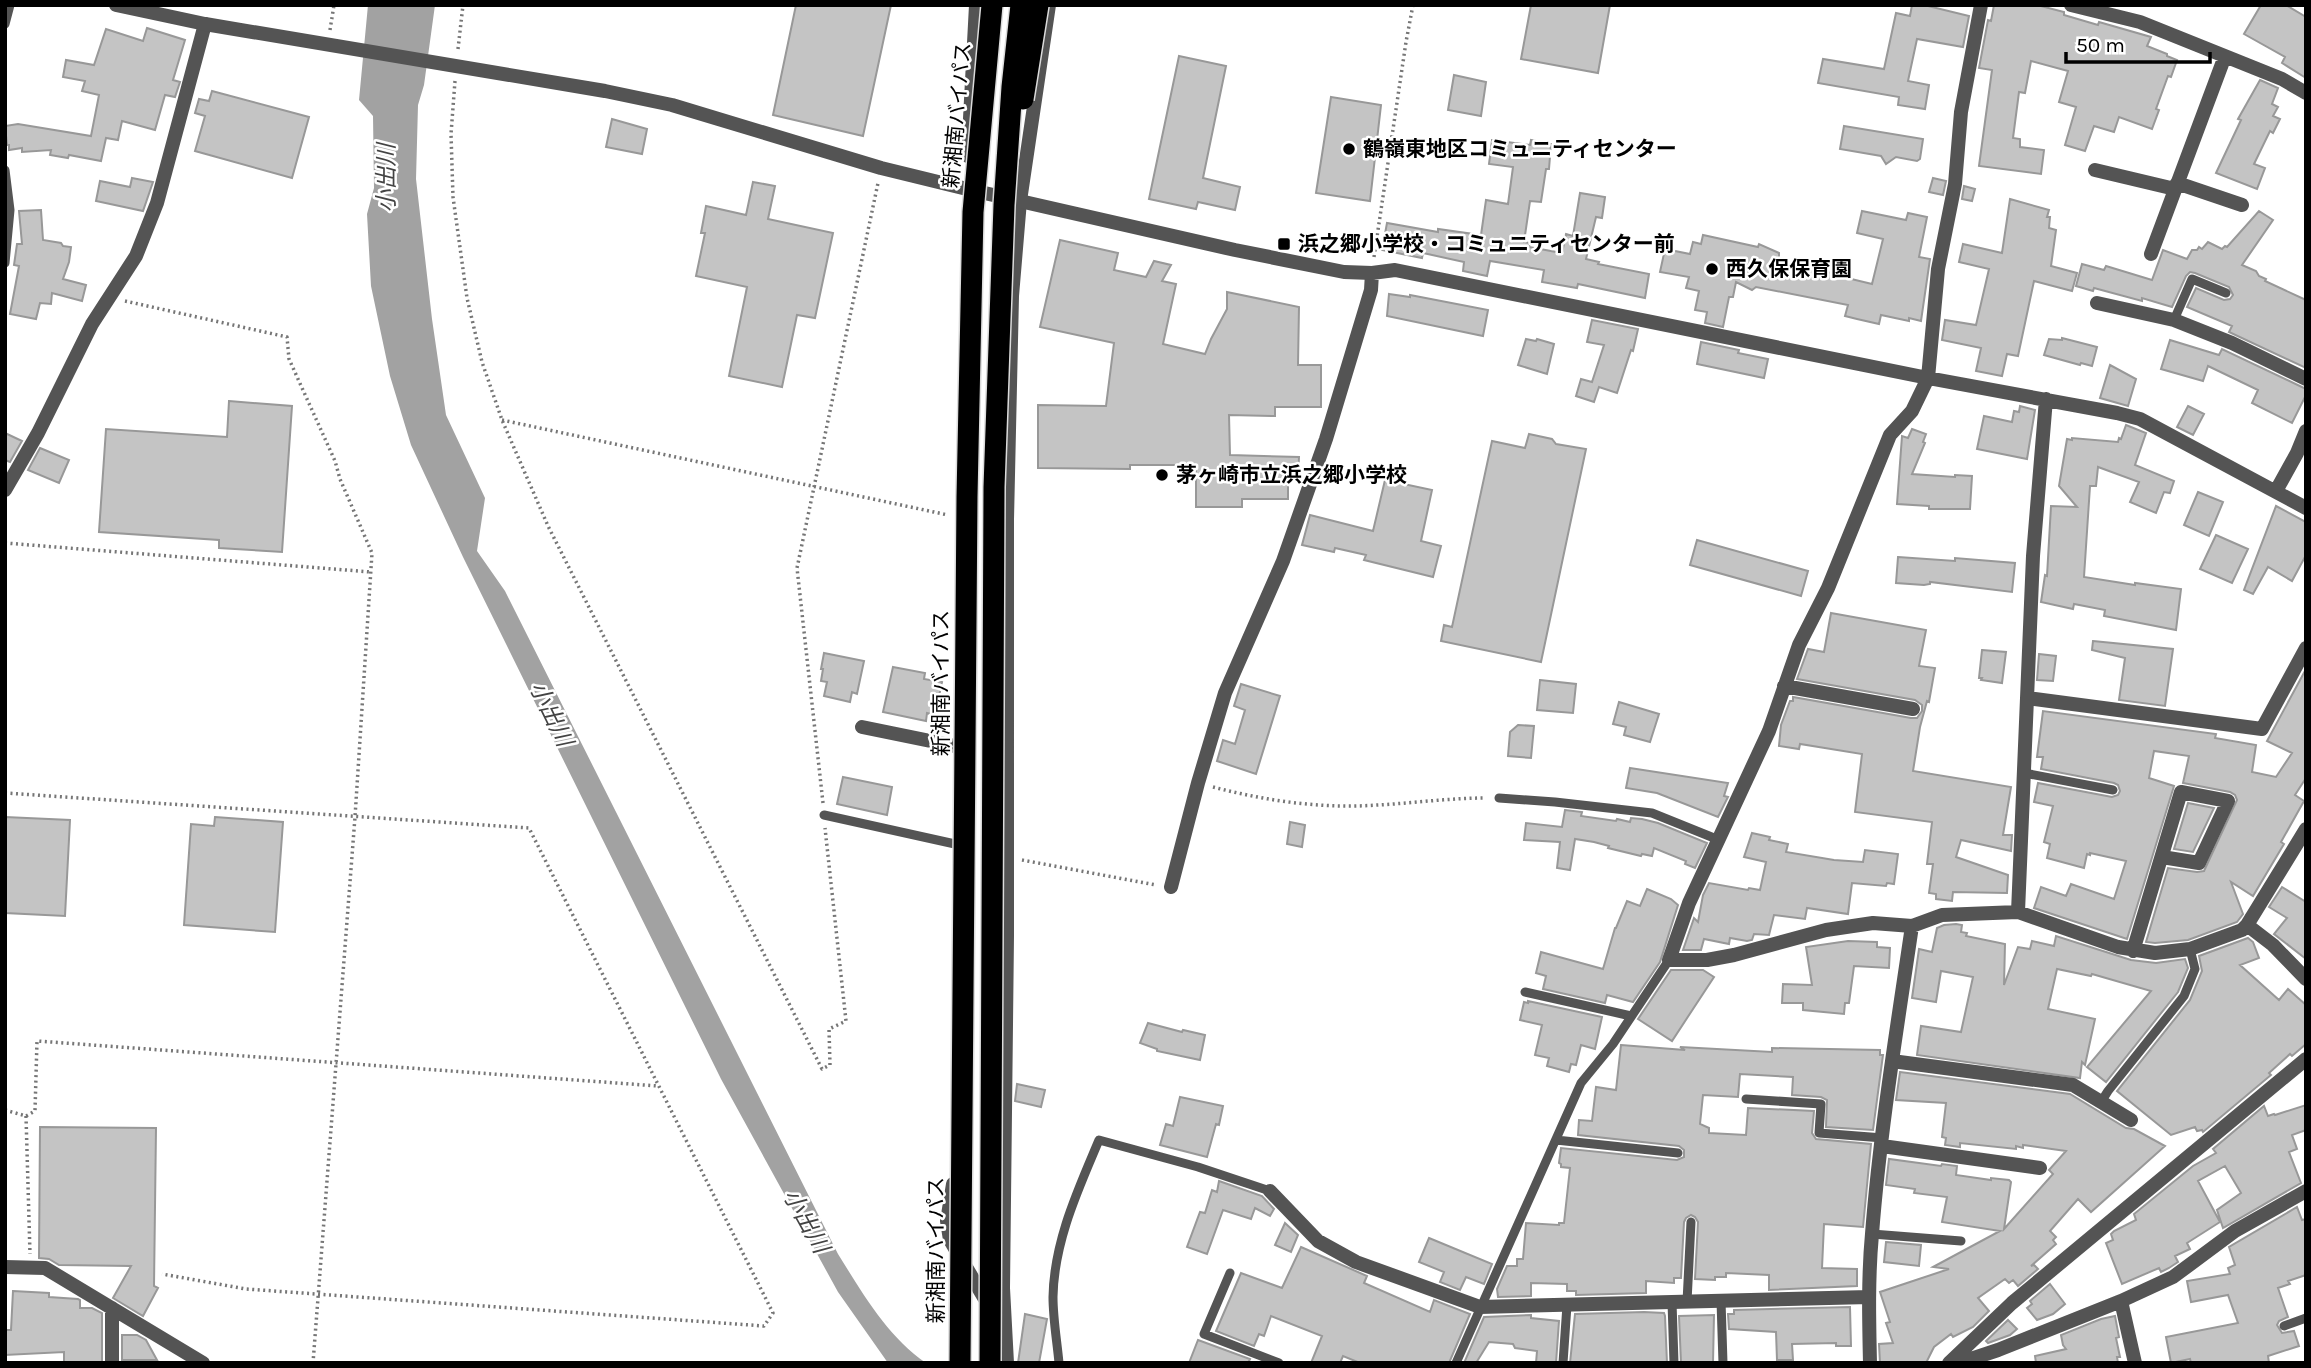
<svg xmlns="http://www.w3.org/2000/svg" width="2311" height="1368" viewBox="0 0 2311 1368" font-family="Karla,'Noto Sans JP',sans-serif">
<style>
.water{fill:#a2a2a2}
.building{fill:#c4c4c4;stroke:#989898;stroke-width:2}
.lines{fill:none;stroke-linecap:round;stroke-linejoin:round}
.path{stroke:#767676;stroke-width:3.5;stroke-dasharray:2 3.5;stroke-linecap:butt}
.service{stroke:#545454;stroke-width:9}
.minor{stroke:#545454;stroke-width:14}
.tertiary{stroke:#545454;stroke-width:14}
.motorway-bridge-casing{stroke:#dbdbdb;stroke-width:24;stroke-linecap:butt}
.motorway-bridge{stroke:#000;stroke-width:21}
.poi-dot{fill:#000;stroke:#fff;stroke-width:2.5}
.labels{text-anchor:middle;dominant-baseline:central;stroke-width:5;stroke-linejoin:round;paint-order:stroke}
.street-label{font-size:21px;fill:#000;stroke:#fff}
.poi-label{font-size:21px;font-weight:bold;fill:#000;stroke:#fff;text-anchor:start}
.water-label{font-size:23px;font-style:italic;fill:#434343;stroke:#fff}
</style>
<rect width="100%" height="100%" fill="#fff"/>
<path class="water" d="M368,5H435L424,85L418,105L416,179L432,319L446,415L485,498L477,551L505,591L838,1254C863,1294 887,1336 926,1363H888L838,1292L721,1079L463,557L411,445L390,376L371,286L367,214L374,188L373,116L359,100Z"/>
<path class="building" d="M796,5H891L863,136L773,115Z
M1531,5H1610L1598,73L1521,59Z
M1912,5H1924L1969,16L1963,47L1917,39L1908,81L1929,85L1925,109L1898,105L1899,97L1818,83L1823,59L1884,69L1896,13L1910,16Z
M1994,5H2037L2064,12V15L2098,25L2099,22L2151,37L2147,46L2167,54V56L2177,60L2171,77L2168,76L2156,109L2159,110L2152,129L2119,117L2114,132L2094,126L2085,151L2065,145L2076,107L2059,102L2068,71L2031,61L2025,93L2019,92L2013,138L2020,139V147L2044,150L2041,174L1979,166L1992,70L1979,68L1988,20L1991,21Z
M2261,5H2286L2306,17V78L2282,63L2285,57L2244,34Z
M147,28L185,40L173,80L180,82L175,97L165,95L155,130L122,121L118,140L106,138L101,161L69,155L68,158L50,155L51,150L22,152V148L9,150V145H7L5,126L18,124L91,136L99,95L82,91L85,81L63,77L66,60L94,65L106,29L143,41Z
M1179,56L1226,66L1203,178L1240,187L1235,210L1198,202L1196,209L1149,199Z
M1454,75L1486,82L1481,116L1448,110Z
M2260,80L2278,88L2272,104L2278,107L2273,116L2280,119L2273,133L2270,131L2254,164L2265,168L2257,189L2216,173L2241,120L2238,119Z
M212,91L309,117L292,178L195,151L205,116L195,113L199,99L209,101Z
M1331,97L1381,105L1370,201L1316,193Z
M612,119L647,129L642,154L606,147Z
M1844,126L1923,139L1920,159L1917,161L1896,157L1886,164L1881,156L1840,149Z
M1492,140L1530,145L1531,140L1551,144L1549,169H1546L1541,202L1530,201L1524,242L1530,243L1529,247L1562,253L1566,234L1573,236L1580,193L1605,197L1602,218L1596,217L1586,259L1599,262L1598,264L1649,274L1645,298L1578,284L1577,288L1542,282L1544,270L1490,261L1487,276L1463,271L1464,262L1423,253L1422,258L1382,250L1387,223L1438,232V229L1481,235L1486,200L1508,204L1513,167L1489,164Z
M132,178L153,182L143,211L96,201L100,181L130,187Z
M1933,178L1946,181L1943,195L1929,192Z
M753,182L775,186L768,219L833,233L815,318L797,315L782,387L729,376L747,287L696,276L705,233H701L706,206L746,215Z
M1964,186L1975,189L1972,201L1962,199Z
M2010,199L2049,210L2047,217H2050L2049,228L2056,230L2051,266L2077,273L2072,291L2034,281L2018,356L2007,354L2002,376L1976,371L1981,348L1942,340L1945,320L1976,325L1989,269L1959,262L1963,244L2002,253Z
M41,210L43,240L61,243L63,246L71,247L69,262L63,279L86,285L82,301L52,293L51,304L40,303L36,319L10,314L19,266L14,265L17,244H22L19,211Z
M1862,211L1906,220L1908,213L1927,217L1919,257L1930,259L1921,321L1909,318V321L1881,315L1879,324L1857,319L1845,316L1848,305L1756,287L1752,290L1736,282L1733,297H1729L1723,327L1705,323L1707,312L1695,310L1699,291L1686,288L1689,277L1660,272L1665,249L1690,254L1693,242L1701,244L1703,235L1758,247L1759,244L1779,253V265L1821,273L1822,271L1843,275V277L1872,284L1883,239L1857,233Z
M2259,211L2273,220L2242,265L2256,271L2259,276L2266,279L2265,281L2306,300V368L2229,332L2232,326L2187,307L2196,288L2224,300L2230,299L2233,295L2229,287L2195,273L2190,272L2186,276L2172,307L2142,298V301L2094,288L2093,291L2076,286L2082,264L2104,270L2106,266L2152,280L2163,250L2187,259L2192,250H2197L2199,247L2202,249L2208,242L2222,249L2225,246L2227,247Z
M1060,240L1118,253L1114,270L1146,277L1154,261L1171,265L1162,281L1176,284L1163,344L1205,354L1211,339L1227,309V292L1299,307L1298,365H1321V407H1275V416L1229,415L1230,455L1299,457L1298,477H1288V499H1242V507H1196V465H1130V469L1038,468V405L1106,406L1114,343L1040,327Z
M1389,294L1410,297V295L1488,310L1483,336L1387,316Z
M1592,320L1638,329L1633,351L1631,350L1617,393L1599,387L1594,402L1576,396L1581,379L1592,382L1604,345L1587,342Z
M2062,338L2097,347L2092,366L2081,363L2080,365L2044,355L2049,339L2062,340Z
M1526,339L1536,341L1537,339L1554,344L1547,374L1518,365Z
M2170,340L2219,355L2222,349L2306,389V395L2292,423L2252,403L2258,390L2208,366L2203,381L2161,369Z
M1701,342L1739,350L1738,353L1768,359L1764,378L1697,364Z
M2110,365L2136,379L2128,406L2100,398Z
M229,401L292,406L282,552L219,548V540L99,532L106,429L227,437Z
M2020,406L2035,410L2027,459L1977,449L1984,416L2012,422L2014,411L2019,412Z
M2188,406L2204,414L2193,435L2177,427Z
M2126,425L2146,433L2135,465L2174,481L2170,493L2164,492L2156,513L2130,502L2139,482L2098,467L2096,486H2090L2084,577L2135,585V583L2181,589L2176,630L2104,616L2105,610L2074,604L2073,609L2041,602L2045,575L2047,576L2051,506L2077,507L2059,486L2067,439L2072,440V438L2118,442L2119,438L2121,439Z
M1912,429L1926,434L1923,442L1925,443L1912,474L1955,477V475L1972,476L1970,509H1929V506L1897,504L1902,436L1908,438Z
M5,433L22,441L10,462L5,460Z
M1529,434L1552,439L1556,444L1586,449L1541,662L1441,641L1444,625L1452,627L1492,441L1525,448Z
M40,448L69,460L59,483L28,470Z
M1385,480L1432,490L1421,541L1441,546L1433,577L1364,560L1366,555L1335,548L1334,552L1302,545L1310,515L1373,531Z
M2198,492L2223,502L2209,536L2184,525Z
M2276,506L2306,522V555L2292,581L2268,567L2253,594L2244,590Z
M2216,535L2248,549L2232,583L2200,569Z
M1697,540L1808,571L1801,596L1690,565Z
M1898,557L1955,561V558L2015,563L2012,592L1930,582V584L1924,585L1896,583Z
M1831,613L1926,630L1919,666L1935,668L1929,702L1927,701L1920,727L1913,771L2011,787L2003,835H2012L2011,851L1961,840L1956,857L2008,875L2007,893L1953,892L1952,901L1936,899V894L1929,893L1933,864H1927L1932,822L1855,812L1862,754L1800,744L1799,749L1779,746L1781,725L1790,701H1793V697L1911,718H1917L1922,711V705L1915,700L1797,679L1808,649L1824,652Z
M2093,641L2173,649L2165,706L2119,700L2125,658L2092,650Z
M1982,650L2006,652L2002,683L1981,680L1982,678H1979Z
M824,653L864,661L857,694L852,692L850,702L824,696L827,682L821,681L823,669H821Z
M2039,654L2056,656L2053,681L2037,680Z
M893,667L925,673L924,679L942,682L935,715L927,713L926,721L883,712Z
M2306,669V778L2295,795L2304,801L2281,842L2284,844L2253,896L2231,882L2243,914L2237,922L2188,940L2155,943L2146,942L2168,868L2197,872L2204,871L2237,800L2235,795L2230,792L2183,783L2189,756L2154,751L2149,778L2174,786L2127,939L2034,908L2041,887L2066,896L2071,884L2114,899L2126,861L2090,853V855L2087,854L2084,868L2047,858L2050,844L2044,842L2053,806L2034,802L2038,783L2112,797L2118,795L2120,791L2118,785L2114,783L2041,769L2043,757H2037L2043,711L2216,734L2215,738L2256,745L2252,772L2276,777L2292,753L2267,741Z
M1540,680L1576,684L1573,713L1537,710Z
M1241,684L1280,696L1256,774L1217,761L1223,740L1235,744L1245,710L1234,706Z
M1619,702L1659,714L1650,742L1624,735L1626,727L1613,724Z
M1518,725L1534,726L1531,758L1508,756L1510,732Z
M1630,768L1728,783L1724,796L1728,797L1718,817L1657,793L1626,788Z
M843,777L892,787L887,815L837,804Z
M2188,803L2214,808L2193,852L2174,849Z
M1565,810L1582,812L1581,816L1616,821L1617,819L1630,822L1631,818L1642,819L1658,823L1707,843L1695,868L1685,864L1686,861L1654,848L1652,856L1642,854L1641,856L1608,848L1609,846L1594,842L1575,839L1570,870L1557,868L1560,842L1524,840L1526,823L1562,827Z
M5,817L70,820L65,916L5,913Z
M215,817L283,822L275,932L184,925L191,824L214,826Z
M1290,822L1305,825L1302,847L1287,844Z
M1752,833L1770,837L1769,840L1788,844L1786,852L1834,860L1863,862L1865,850L1898,854L1894,884L1887,883L1886,886L1852,883L1848,914L1807,908L1805,919L1774,915L1769,935L1754,934L1752,940L1747,941L1730,938L1729,944L1704,939L1701,950H1683L1694,918L1698,922L1703,895L1709,883L1748,890L1749,888L1760,890L1766,862L1744,857Z
M2282,887L2306,902V959L2274,934L2287,918L2269,907Z
M1647,889L1671,899L1678,905L1660,962L1633,1002L1607,995L1605,1003L1543,989L1546,976L1536,973L1541,952L1603,969L1615,928H1616L1627,901L1640,906Z
M1956,924L1962,925L1961,932L1967,933L1966,936L2005,944L2004,985L2018,947L2030,949L2032,941L2054,946L2056,936L2131,960L2156,963L2185,959L2188,968L2178,992L2106,1082L2087,1067L2151,991L2092,974L2091,976L2057,969L2048,1009L2095,1019L2085,1065L2082,1062L2080,1078L1917,1055L1921,1026L1961,1032L1973,977L1941,971L1936,1002L1912,998L1919,949L1932,952L1937,928L1944,925Z
M2248,938L2253,942L2259,958L2240,965L2279,1000L2288,989L2306,1005V1044L2292,1056L2290,1054L2269,1073L2271,1075L2203,1132L2202,1130L2197,1131L2195,1127L2171,1135L2117,1091L2190,1000L2202,971L2199,956Z
M1848,941L1877,942V947L1890,948L1889,968L1854,966L1849,1003H1845L1844,1014L1803,1010V1003H1782L1783,984L1812,985L1806,947Z
M1671,970H1703L1714,977L1672,1041L1638,1019Z
M1528,1001L1602,1017L1595,1049L1581,1045L1576,1065L1571,1064L1569,1072L1547,1066L1549,1058L1535,1055L1542,1025L1520,1020L1524,1002L1528,1003Z
M1148,1023L1182,1032L1183,1030L1205,1035L1200,1060L1157,1051V1049L1140,1043Z
M1621,1045L1685,1050L1680,1047L1772,1052V1048L1880,1050V1055H1883L1873,1130L1826,1127L1827,1100L1821,1097L1792,1095L1793,1077L1740,1074L1738,1097L1703,1095L1700,1124L1709,1128V1133L1746,1135L1748,1108L1814,1111L1812,1133L1816,1139L1871,1144L1863,1227L1824,1224L1822,1268L1857,1269V1286L1769,1290V1275L1726,1273V1277H1715V1280L1695,1279L1698,1222L1695,1217L1691,1215L1686,1218L1684,1222L1681,1278H1674V1283L1646,1281V1293L1576,1295V1291H1567V1284L1531,1283V1296L1498,1297L1497,1289L1507,1266H1517V1259H1523L1526,1223L1559,1225V1223H1564L1570,1168L1561,1167V1164L1559,1163L1561,1148L1677,1160L1684,1157V1150L1679,1146L1578,1135L1579,1120L1592,1121L1596,1087L1616,1090Z
M1900,1072L2070,1094L2126,1128L2134,1129L2165,1146L2091,1212L2078,1199L2050,1231L2056,1237L2053,1240L2056,1244L2031,1266L2034,1265L2038,1269L2018,1286L2013,1280L2009,1283L2005,1279L1978,1298L1989,1311L1973,1327L1953,1337L1951,1334L1934,1347L1926,1363H1880L1879,1344L1893,1343L1886,1323L1890,1322L1880,1292L1949,1269L1933,1267L2000,1231L1942,1222L1947,1197L1914,1193L1915,1189L1886,1185L1889,1159L1941,1166L1942,1164L1957,1166L1956,1175L1991,1180V1178L2009,1180L2011,1182L2004,1229L2053,1174L2049,1170L2066,1151L2023,1145V1148L2016,1146V1149L1960,1143V1147L1945,1145L1946,1138L1942,1137L1946,1103L1896,1100Z
M1017,1084L1045,1090L1041,1107L1015,1101Z
M1180,1097L1223,1106L1219,1125L1216,1124L1207,1157L1160,1145L1166,1124L1173,1126Z
M2306,1105V1130L2292,1135L2297,1149L2289,1152L2301,1183L2223,1228L2217,1210L2241,1193L2225,1166L2198,1181L2220,1222L2187,1243L2190,1249L2175,1256L2178,1262L2169,1268L2161,1272L2159,1268L2122,1284L2106,1243L2113,1240L2111,1234L2114,1231L2136,1220L2134,1214L2193,1166L2216,1153L2213,1149L2264,1106L2268,1116L2274,1114L2275,1115Z
M40,1127L156,1128L154,1286L158,1288L143,1316L113,1298L131,1266L59,1265L49,1259L39,1258Z
M1219,1181L1262,1196L1274,1209L1270,1216L1255,1208L1251,1219L1223,1210L1207,1254L1187,1247L1200,1212L1205,1213L1212,1190L1217,1192Z
M2297,1207L2302,1220L2306,1219V1275L2288,1281L2290,1284L2278,1288L2288,1317L2279,1321L2277,1325L2282,1333L2294,1331L2299,1346L2268,1356L2269,1363H2191L2190,1359L2171,1363L2166,1337L2238,1323L2228,1295L2191,1302L2187,1281L2230,1274L2228,1268L2235,1265L2229,1247Z
M1285,1223L1298,1235L1291,1252L1275,1245Z
M1429,1238L1492,1264L1484,1284L1466,1277L1460,1290L1440,1282L1444,1272L1419,1262Z
M1886,1242L1921,1245L1919,1266L1884,1262Z
M1301,1247L1367,1276L1364,1283L1430,1312L1434,1300L1470,1314L1449,1363H1360L1343,1356L1340,1363H1311L1322,1336L1271,1316L1264,1336L1259,1334L1254,1346L1216,1331L1241,1273L1282,1288Z
M2050,1284L2065,1304L2053,1314L2037,1320L2027,1308L2032,1304L2030,1301Z
M13,1291L49,1293V1297L78,1299L80,1300V1308H92L102,1313V1363H64V1352L5,1355V1330H11Z
M1850,1307L1851,1346H1836V1343L1792,1344L1793,1360H1777L1776,1332L1729,1329L1728,1314H1734V1310Z
M1644,1312L1664,1313L1665,1316L1667,1363H1570L1575,1314Z
M1025,1314L1047,1319L1039,1363H1018Z
M1531,1315V1318L1559,1321L1556,1363H1536L1537,1351L1515,1348L1513,1344L1489,1342L1476,1363H1464L1484,1317Z
M1714,1315L1713,1363H1681L1679,1316Z
M2115,1316L2119,1337L2116,1338L2120,1357H2117L2118,1363H2036L2035,1356L2066,1349L2063,1345L2061,1335L2101,1319Z
M2008,1320L2017,1329L2010,1335L1988,1343L1986,1341Z
M122,1335H137L146,1340L157,1360H122Z
M1198,1340L1250,1359L1248,1363H1189Z"/>
<g class="lines">
<path class="path" d="M330,30L334,5
M458,49L463,5
M455,81L451,134L453,197L467,298L482,362L502,420L548,526L822,1069L830,1065L829,1029L846,1021L825,828
M1374,257L1406,42L1413,5
M125,301L287,337L289,359L335,461L340,479L372,553L355,817L313,1363
M502,420L948,515
M5,543L371,572
M1213,787C1267,801 1322,809 1378,805C1414,803 1450,798 1486,798
M5,793L529,828L773,1313L764,1326L246,1289L162,1274
M823,803L797,568L878,183
M1022,860L1156,885
M5,1110L26,1116L35,1111L37,1041L658,1086
M26,1116L30,1254"/>
<path class="service" d="M5,24L10,5
M5,170L10,210L5,263
M2174,320L2192,279L2226,293
M2024,773L2113,790
M1499,798L1555,802L1652,813L1719,840
M824,815L955,844
M1525,992L1631,1016
M1746,1099L1821,1104L1819,1133L1883,1138
M2101,1102L2108,1091L2184,996L2195,969L2190,949
M1556,1140L1678,1153
M1872,1234L1961,1241
M1230,1273L1204,1334L1279,1363
M1721,1301L1723,1363
M1672,1302L1674,1363
M1687,1302L1691,1222
M2284,1326L2306,1318
M1059,1363C1057,1341 1053,1319 1053,1297C1054,1241 1078,1190 1099,1140L1198,1167L1270,1191
M1456,1363L1581,1083L1613,1044L1669,960
M1563,1363L1567,1305"/>
<path class="minor" d="M1981,5L1961,112L1955,184L1938,269L1928,378L1912,411L1890,435L1828,588L1799,645L1769,731L1689,903L1669,960H1707L1734,955L1826,930L1873,923L1912,926L1942,915L2018,912L2118,947L2155,953L2190,949L2242,930L2247,925L2306,829
M2071,5L2140,22L2282,79L2306,93
M968,156L976,5
M2095,170L2175,189
M2177,183L2242,205
M2151,254L2225,56
M2097,303L2174,320L2232,343L2306,379
M5,490L38,433L92,324L136,256L157,203L205,24
M2276,491L2297,453L2306,431
M1784,686L1913,709
M2027,698L2262,729L2306,648
M862,727L955,746
M1171,887L1198,783L1225,693L1283,561L1326,439L1371,290L1372,273L1395,270L1928,378L2117,413L2140,419L2306,508
M2018,912L2033,556L2046,399
M2247,925L2273,945L2306,979
M2133,951L2181,792L2228,801L2199,863L2162,857
M1892,1061L2073,1085L2131,1120
M1882,1146L2040,1168
M953,1184L947,1221L950,1240L989,1306
M1270,1191L1318,1241L1356,1262L1480,1307L1869,1297
M5,1267L45,1268L203,1363
M2121,1301L2135,1363
M112,1308V1363
M1007,1363L1003,1288L1007,936V519L1012,296L1020,201L1049,5
M1870,1363C1869,1320 1868,1277 1872,1234C1880,1131 1897,1028 1912,926
M1949,1363L2012,1303L2306,1059
M1959,1363L1998,1350L2121,1301L2173,1277L2235,1231L2306,1191"/>
<path class="tertiary" d="M116,5L205,24L605,91L672,105L881,168L967,189L1235,250L1344,272L1372,273"/>
<g class="motorway-bridge-casing">
<path id="motorway-bridge" d="M1023,99L1038,5
M960,1363L967,497L973,212L992,5
M990,1363L994,487L1004,205L1012,87L1021,5"/>
</g>
<use href="#motorway-bridge" class="motorway-bridge"/>
</g>
<g class="poi-dot">
<circle cx="1349" cy="149" r="7"/>
<rect x="1277" y="237" width="14" height="14" rx="3.5"/>
<circle cx="1712" cy="269" r="7"/>
<circle cx="1162" cy="475" r="7"/>
</g>
<g class="labels">
<g class="street-label">
<text transform="translate(957 115) rotate(-85)">新湘南バイパス</text>
<text transform="translate(941 683) rotate(-90)">新湘南バイパス</text>
<text transform="translate(936 1250) rotate(-90)">新湘南バイパス</text>
</g>
<g class="poi-label">
<text x="1363" y="149">鶴嶺東地区コミュニティセンター</text>
<text x="1298" y="244">浜之郷小学校・コミュニティセンター前</text>
<text x="1726" y="269">西久保保育園</text>
<text x="1176" y="475">茅ヶ崎市立浜之郷小学校</text>
</g>
<g class="water-label">
<text transform="translate(386 178) rotate(-90)">小出川</text>
<text transform="translate(551 714) rotate(64)">小出川</text>
<text transform="translate(806 1221) rotate(61)">小出川</text>
</g>
</g>
<rect width="2311" height="1368" fill="none" stroke="#000000" stroke-width="14"/>
<path d="M2066 52v10h144v-10" fill="none" stroke="#000000" stroke-width="3.5"/>
<text x="2076" y="52" font-size="21" fill="#000000" stroke="#ffffff" stroke-width="5" paint-order="stroke">50 m</text>
</svg>
